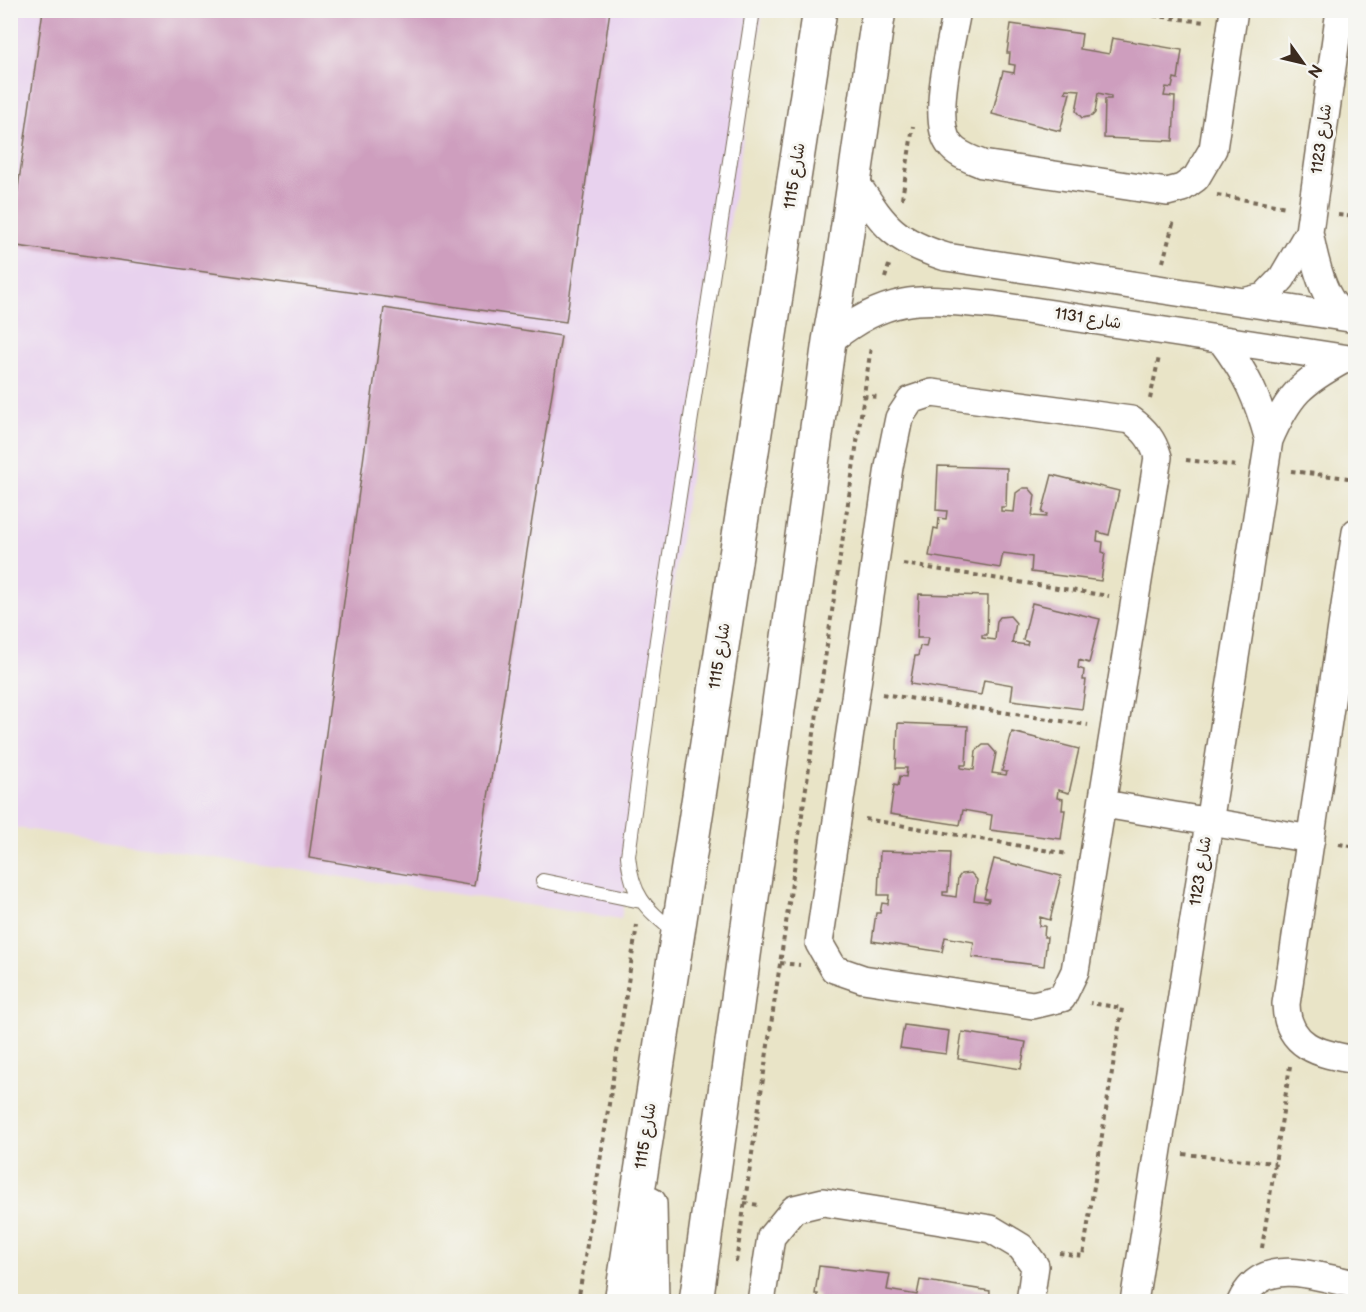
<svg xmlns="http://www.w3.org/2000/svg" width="1366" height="1312" viewBox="0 0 1366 1312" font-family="'Balsamiq Sans','Playpen Sans Arabic',sans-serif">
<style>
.built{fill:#e8d2ee}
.building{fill:#ce9ebe}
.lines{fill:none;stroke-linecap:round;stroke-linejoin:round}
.service-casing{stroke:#786b59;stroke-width:16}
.minor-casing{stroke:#786b59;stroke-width:30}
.tertiary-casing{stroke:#786b59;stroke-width:36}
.path{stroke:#786b59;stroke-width:4;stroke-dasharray:4.5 4.5;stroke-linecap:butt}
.service{stroke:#fff;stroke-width:14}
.minor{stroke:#fff;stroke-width:27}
.tertiary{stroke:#fff;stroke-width:33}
.labels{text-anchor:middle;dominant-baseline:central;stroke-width:6;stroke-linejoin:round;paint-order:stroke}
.street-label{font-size:16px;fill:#3b2a1e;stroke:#f6f6f2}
</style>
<rect width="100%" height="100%" fill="#f6f6f2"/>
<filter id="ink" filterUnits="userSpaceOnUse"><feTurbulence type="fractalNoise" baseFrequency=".0167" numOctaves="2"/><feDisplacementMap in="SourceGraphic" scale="12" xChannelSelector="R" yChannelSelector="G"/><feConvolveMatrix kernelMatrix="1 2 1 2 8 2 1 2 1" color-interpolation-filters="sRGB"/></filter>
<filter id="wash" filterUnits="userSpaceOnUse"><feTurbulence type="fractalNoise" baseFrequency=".008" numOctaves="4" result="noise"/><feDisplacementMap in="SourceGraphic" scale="24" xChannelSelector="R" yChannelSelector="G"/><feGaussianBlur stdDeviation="1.35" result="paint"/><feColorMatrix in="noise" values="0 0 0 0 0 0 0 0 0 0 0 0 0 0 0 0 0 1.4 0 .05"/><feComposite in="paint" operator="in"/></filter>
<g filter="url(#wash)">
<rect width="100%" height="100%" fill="#e9e4c7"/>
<path class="built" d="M10,11H763L621,919L11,827Z"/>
<g id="blocks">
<path class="building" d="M43,10H610L566,322L10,245Z
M1011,24L1082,34L1080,49L1109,54L1112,38L1182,50L1178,79L1174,78L1172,88L1166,87L1164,96L1175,97L1173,141L1104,138L1105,99H1111V96L1098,93L1095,113L1092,116L1082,118L1076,111L1080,90L1066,89L1065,92L1070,93L1060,131L992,114L1003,71L1014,73L1015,65L1009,64L1010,53H1007Z
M384,308L561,336L474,886L309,858Z
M938,466L1007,468L1006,507H1001V511L1014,512L1016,493L1023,488H1029L1035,495L1032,516L1046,517L1047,514L1042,513L1052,475L1119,491L1109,535L1098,532L1097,541L1103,542L1102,552L1105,553L1101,581L1031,572L1032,557L1003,553L1000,568L929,556L934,528L938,529L939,518L946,519L947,511L936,510Z
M919,594L988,596L987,635H982V638L995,640L997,621L1000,617L1010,616L1016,623L1012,643L1027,645L1028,642L1023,640L1032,603L1100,619L1089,663L1079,660L1078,668L1084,670L1083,680H1086L1082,709L1011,700L1013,685L984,680L981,695L910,684L915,656H918L920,646L926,647L928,638H917Z
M898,723L968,726L966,765H961V768L974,770L976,751L983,745H989L996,753L992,773L1006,775L1007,772L1002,771L1012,732L1079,749L1069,793L1058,790L1057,798L1063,799L1062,810H1065L1061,839L990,830L992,815L963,810L960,825L890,814L894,785L898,786L900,776L906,777L907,768H896Z
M880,851L950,853L948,892H943V895L956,897L958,878L961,874L971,873L977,880L974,900L988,902L989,899L984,898L994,859L1061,876L1050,920L1040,917L1039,926H1045L1044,937H1047L1044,966L972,957L974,942L945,937L942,952L872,941L876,913H880L882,903L888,904L889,895H878Z
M904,1025L949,1031L946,1054L900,1048Z
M962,1032L1026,1042L1021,1069L958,1059Z
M819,1266L890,1274L887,1290L917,1295L920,1280L990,1291L989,1302H818V1294H815Z"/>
</g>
</g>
<g filter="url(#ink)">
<use href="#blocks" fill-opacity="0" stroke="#786b59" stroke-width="1.5"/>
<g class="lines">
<g class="service-casing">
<path id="service" d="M543,881L641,901
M677,934C646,908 632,898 628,856L657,640L753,10"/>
</g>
<g class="minor-casing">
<path id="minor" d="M957,10C952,41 930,121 950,145C957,155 971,159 982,164L1167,192L1182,188L1196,178L1213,149L1234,10
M854,180C885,226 892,240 946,257L1356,319
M1309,232C1313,253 1321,294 1338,309C1342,313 1350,316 1355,318
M1243,302L1264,297L1282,278L1309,232L1340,10
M1221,340C1248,376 1257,397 1269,440
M829,341C891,293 918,298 993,305L1349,359
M932,393L1131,420C1145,430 1153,440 1158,457L1075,971L1062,998L1033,1005L863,979L834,969L819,943L889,467L899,418L911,400Z
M1356,532L1286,1004C1287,1047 1319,1054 1356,1060
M1104,804L1311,839
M761,1302L771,1237L794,1209L823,1202L991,1229L1021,1247L1035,1266L1030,1302
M1134,1302L1269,440C1289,394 1301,383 1345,359
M1241,1302C1263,1254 1314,1277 1356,1284"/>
</g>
<g class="tertiary-casing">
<path id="tertiary" d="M650,1204L652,1302
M621,1302L820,10
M696,1302L829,341L840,280L879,10"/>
</g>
<path class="path" d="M1109,10L1204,22
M1217,195L1286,207
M902,199L913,126
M1338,215L1356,217
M1163,262L1174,220
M885,278L890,262
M863,396L880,397
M1150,399L1159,357
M1186,460L1238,466
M1291,471L1356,479
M903,564L1109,596
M882,694L1088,725
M865,819L1067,854
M1339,844L1356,847
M780,963L800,965
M1183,1154L1275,1163
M744,1203L760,1205
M1262,1248L1290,1066
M1059,1253L1083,1256L1122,1008L1090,1003
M736,1262L871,347
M578,1302L637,925"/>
<use href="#service" class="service"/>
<use href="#minor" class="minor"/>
<use href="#tertiary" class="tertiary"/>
</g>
</g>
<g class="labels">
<g class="street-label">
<text transform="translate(1322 139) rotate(-82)">شارع 1123</text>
<text transform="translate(795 176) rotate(-81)">شارع 1115</text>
<text transform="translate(1088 319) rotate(9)">شارع 1131</text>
<text transform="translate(720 656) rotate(-81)">شارع 1115</text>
<text transform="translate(1201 871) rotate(-81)">شارع 1123</text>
<text transform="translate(646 1136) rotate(-81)">شارع 1115</text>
</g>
</g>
<rect width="1366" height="1312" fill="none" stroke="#f6f6f2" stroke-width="36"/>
<g transform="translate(1303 63) rotate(124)" stroke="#f6f6f2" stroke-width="4.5" paint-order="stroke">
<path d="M0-4.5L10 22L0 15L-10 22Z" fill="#3b2a1e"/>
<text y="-9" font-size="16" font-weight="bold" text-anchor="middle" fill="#3b2a1e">N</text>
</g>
</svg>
